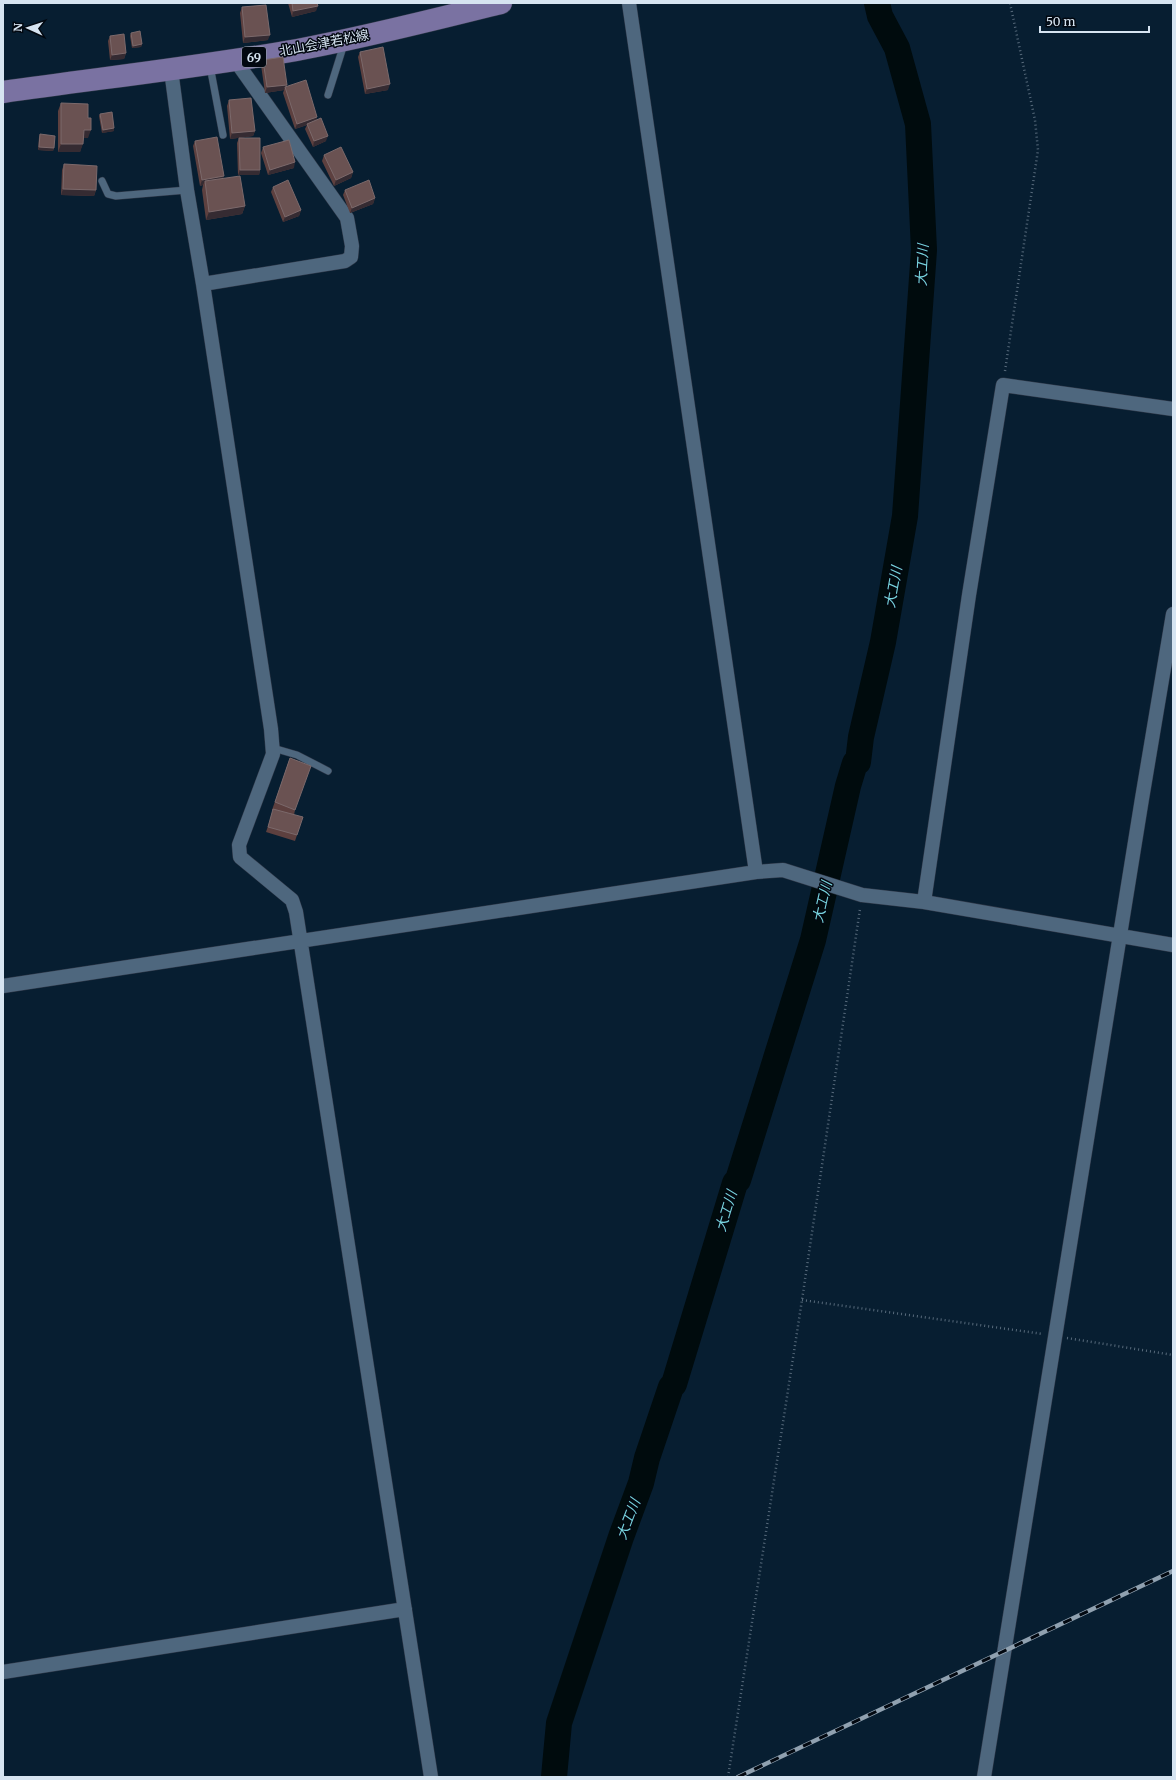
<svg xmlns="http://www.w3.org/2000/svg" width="1176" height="1780" viewBox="0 0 1176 1780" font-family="Merriweather,'Noto Sans JP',serif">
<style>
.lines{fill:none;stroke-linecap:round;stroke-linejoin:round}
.river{stroke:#000b0d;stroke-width:26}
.service-casing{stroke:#2f3848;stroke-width:8}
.minor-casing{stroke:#2f3848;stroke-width:15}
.primary-casing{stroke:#2f3848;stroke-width:23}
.path{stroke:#576a7b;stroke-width:2.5;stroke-dasharray:1 3;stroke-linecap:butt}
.service{stroke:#4e677e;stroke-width:7}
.minor{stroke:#4e677e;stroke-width:14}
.primary{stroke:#7a72a2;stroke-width:22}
.rail-casing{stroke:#90a1b0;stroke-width:4.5}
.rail{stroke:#020810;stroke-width:3;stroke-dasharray:9;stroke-linecap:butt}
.wall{fill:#5d403f}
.shaded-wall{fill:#352b32}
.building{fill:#6a5252;stroke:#7b696b}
.labels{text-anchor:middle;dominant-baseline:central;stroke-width:3;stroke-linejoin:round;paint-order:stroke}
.shield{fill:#020810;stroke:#96a2ae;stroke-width:1}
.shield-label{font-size:12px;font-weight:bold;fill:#d6e4f1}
.street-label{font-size:13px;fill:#d6e4f1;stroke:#020810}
.water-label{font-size:14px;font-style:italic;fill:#78d4df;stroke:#020810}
</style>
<rect width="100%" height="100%" fill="#071e31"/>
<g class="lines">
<path class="river" d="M554,1777L559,1723L621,1537L641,1483L647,1458L671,1387L674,1384L735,1183L738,1180L813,940L848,786L855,763L858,762L861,737L883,642L905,516L924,250L918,124L897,48L880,16L877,3"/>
<g class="service-casing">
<path id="service" d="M210,66L223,135
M328,95L344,44
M102,181L108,194L116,196L187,190
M273,748L297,755L328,771"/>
</g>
<g class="minor-casing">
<path id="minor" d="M629,3L756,872
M171,70L187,190L203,284L271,729L273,754L239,845L240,857L292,900L296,912L431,1777
M203,284L345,261L351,257L352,246L347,218L235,60
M924,902L969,595L1003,385L1173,409
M3,986L756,872L783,870L862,895L924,902L1173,945
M3,1672L405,1609
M984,1777C1048,1389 1107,1001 1173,614"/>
</g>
<g class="primary-casing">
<path id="primary" d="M3,92C101,78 200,67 297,50C366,37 433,20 501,3"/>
</g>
<path class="path" d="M1005,371L1038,150L1035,120L1010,3
M802,1300L1043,1334
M1067,1338L1173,1355
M728,1777L802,1300L860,909"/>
<use href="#service" class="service"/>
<use href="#minor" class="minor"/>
<use href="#primary" class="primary"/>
<g class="rail-casing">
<path id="rail" d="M738,1777L1173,1571"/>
</g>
<use href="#rail" class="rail"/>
</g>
<path class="wall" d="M288,3H317L316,11L292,17Z
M242,7L268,40L243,43L240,13Z
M131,33L142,44L141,47L132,48L130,36Z
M110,36L126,53L124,59L110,60L108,41Z
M360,52L388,90L365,94L358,57Z
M263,60L287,85L286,87L316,120L326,141L313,147L305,129L307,125L295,129L283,93L284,90L265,93L261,65Z
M229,100L255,131L253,136L230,139L227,106Z
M61,103L88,138H84L80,152H58V111Z
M100,114L114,128V131L102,133L99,116Z
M40,134L54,148L53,151L38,150L39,137Z
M239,138L260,170L259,175H238L237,143Z
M195,141L223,179L245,206L242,214L206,220L202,190L203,185L200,186L193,146Z
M263,147L294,168L268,175L261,153Z
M324,155L353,172L351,178L334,186L322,161Z
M64,164L96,190L94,196L61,195L62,170Z
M273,187L301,210L299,216L283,222L271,192Z
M345,190L375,198L373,204L350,213L343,195Z
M290,758L295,810L294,815L297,835L295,841L266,832L273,811L272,810Z"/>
<path class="shaded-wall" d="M318,6L316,11L292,17L293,11Z
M270,35L268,40L243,43L245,37Z
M142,44L141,47L132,48L133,46Z
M126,53L124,59L110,60L112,55Z
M390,84L388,90L365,94L367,89Z
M287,85L286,89L285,87L284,90L265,93L267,87Z
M317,117L316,122L307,124V125L295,129L297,124Z
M114,128V131L102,133L103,130Z
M84,130H91L88,138H81Z
M255,131L253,136L230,139L232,133Z
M328,136L326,141L313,147L314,141Z
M61,144H83L80,152H58Z
M39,147L54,148L53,151L38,150Z
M295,162L294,168L268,175L270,170Z
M240,170H260L259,175H238Z
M353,172L351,178L334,186L336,180Z
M224,176L222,182L205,181L203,185L200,186L202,180Z
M63,189L96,190L94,196L61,195Z
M375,198L373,204L350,213L352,208Z
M245,206L242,214L206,220L209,212Z
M301,210L299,216L283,222L285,217Z"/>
<path class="building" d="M292,3H317L318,6L293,11Z
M266,5L270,35L245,37L242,7Z
M140,31L142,44L133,46L131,33Z
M124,34L126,53L112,55L110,36Z
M383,47L390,84L367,89L360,52Z
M283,57L287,85L267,87L263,60Z
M306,80L317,117L297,124L285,87Z
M251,98L255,131L232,133L229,100Z
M61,103L88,104V118H91V130H84L83,144H61Z
M112,112L114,128L103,130L100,114Z
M321,118L328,136L314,141L307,124Z
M40,134L55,136L54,148L39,147Z
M217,137L224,176L202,180L195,141Z
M239,138H260V170H240Z
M289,140L295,162L270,170L263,147Z
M341,147L353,172L336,180L324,155Z
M64,164L97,166L96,190L63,189Z
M240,176L245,206L209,212L205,181Z
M288,180L301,210L285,217L273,187Z
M369,180L375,198L352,208L345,190Z
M290,758L311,766L295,810L275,802Z
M273,809L303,817L297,835L268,827Z"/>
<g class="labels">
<rect class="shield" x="242" y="47" width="24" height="20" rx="3"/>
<g class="shield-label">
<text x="254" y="57">69</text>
</g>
<g class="street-label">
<text transform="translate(324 43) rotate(-11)">北山会津若松線</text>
</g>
<g class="water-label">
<text transform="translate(922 265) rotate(-87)">大工川</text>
<text transform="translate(893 587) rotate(-80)">大工川</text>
<text transform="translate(822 902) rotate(-77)">大工川</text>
<text transform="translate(726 1211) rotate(-73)">大工川</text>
<text transform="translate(628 1519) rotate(-69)">大工川</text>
</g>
</g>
<rect width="1176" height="1780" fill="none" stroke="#d6e4f1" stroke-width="8"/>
<g transform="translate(28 28) rotate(273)" stroke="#020810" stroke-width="3" paint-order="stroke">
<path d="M0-3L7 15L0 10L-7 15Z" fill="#d6e4f1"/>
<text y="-6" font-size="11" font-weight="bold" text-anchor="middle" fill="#d6e4f1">N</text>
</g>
<path d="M1040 26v6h109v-6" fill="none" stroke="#d6e4f1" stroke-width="2"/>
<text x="1046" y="26" font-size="12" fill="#d6e4f1" stroke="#020810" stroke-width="3" paint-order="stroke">50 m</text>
</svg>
